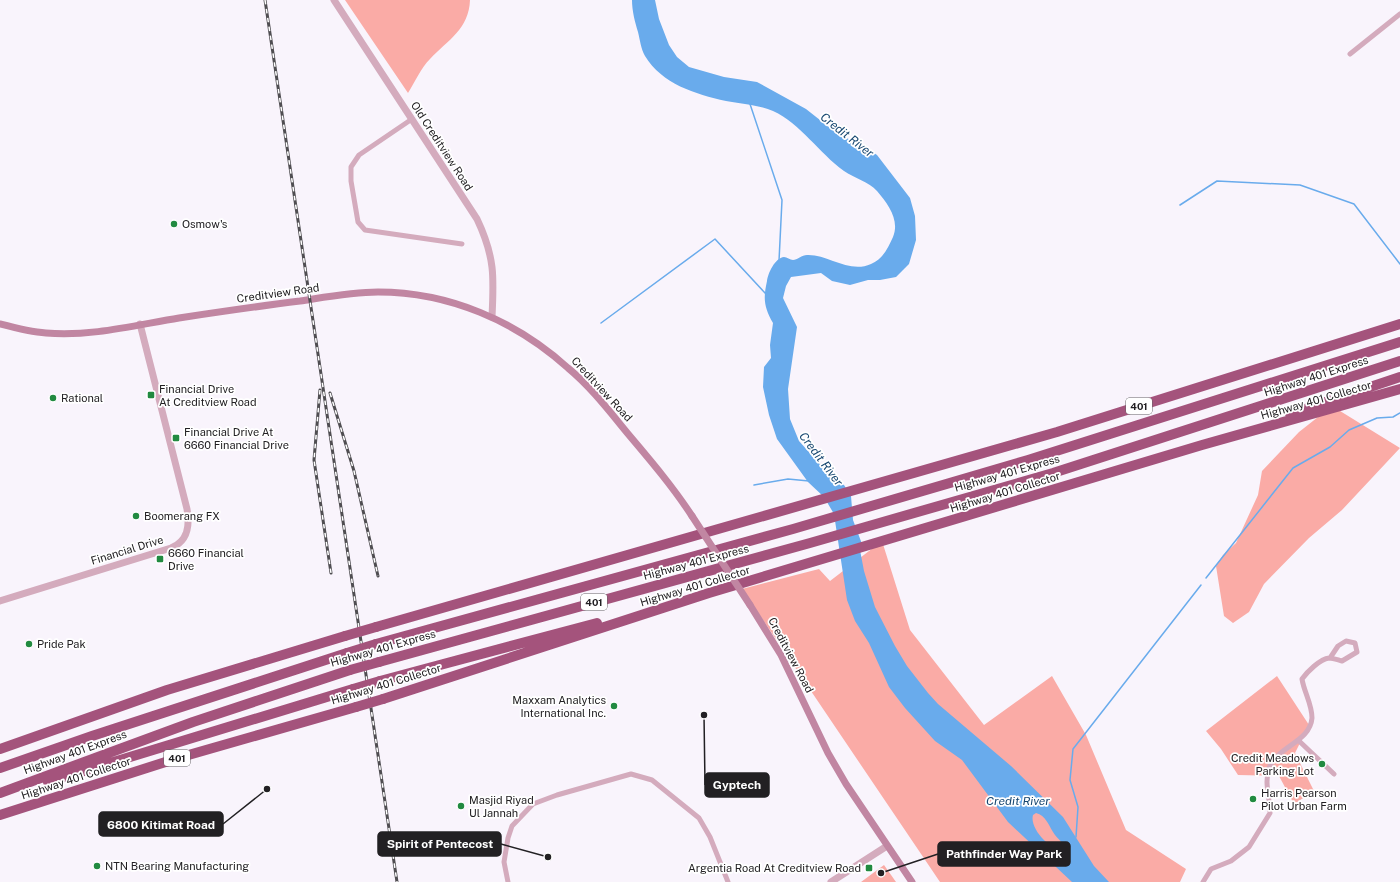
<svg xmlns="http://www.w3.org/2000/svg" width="1400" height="882" viewBox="0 0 1400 882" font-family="'Public Sans',sans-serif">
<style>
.green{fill:#faaba6}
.water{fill:#69abec;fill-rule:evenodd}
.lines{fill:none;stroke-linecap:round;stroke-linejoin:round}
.stream{stroke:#69abec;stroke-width:1.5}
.minor{stroke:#d4abbd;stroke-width:5}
.tertiary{stroke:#d4abbd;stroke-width:7}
.secondary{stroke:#c186a2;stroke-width:7}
.motorway{stroke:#a4537c;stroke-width:10}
.rail-casing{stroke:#4f4d51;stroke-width:3}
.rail{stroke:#fff;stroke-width:1.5;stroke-dasharray:4.5;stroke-linecap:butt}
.secondary-bridge{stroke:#c186a2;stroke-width:7}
.motorway-bridge{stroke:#a4537c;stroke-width:10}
.poi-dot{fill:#218a40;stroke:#fff;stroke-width:1.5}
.labels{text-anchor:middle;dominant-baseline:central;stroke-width:3.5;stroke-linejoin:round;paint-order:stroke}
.shield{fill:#fff;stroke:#646365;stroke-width:1}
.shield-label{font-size:10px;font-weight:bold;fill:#222023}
.street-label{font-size:11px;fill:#222023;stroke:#fff}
.poi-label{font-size:11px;fill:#222023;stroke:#fff;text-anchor:start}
.water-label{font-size:12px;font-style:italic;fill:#164670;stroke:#fff}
.leader{fill:none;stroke:#222023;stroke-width:1.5}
.callout-dot{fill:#222023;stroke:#fff;stroke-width:1.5}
.callout{fill:#222023;stroke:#222023;stroke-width:1.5}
.callout-label{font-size:12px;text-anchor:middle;font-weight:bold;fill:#fff}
</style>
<rect width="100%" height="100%" fill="#f9f4fc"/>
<path class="green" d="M345,0H470C469,29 448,40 430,59C421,68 415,82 408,93Z
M1332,406L1400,448L1342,510L1309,538L1264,584L1249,612L1233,623L1224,616L1216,566L1223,555L1236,543L1258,495L1262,471L1299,432Z
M882,541L910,630L984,725L1052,676L1086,735L1126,830L1186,869L1180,882H940L742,589L819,569L830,581Z
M1277,676L1309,725L1295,753L1314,791L1294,804L1279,776L1238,775L1221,749L1206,731Z
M884,865L896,882H861Z"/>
<path class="water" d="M632,0H655L659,19L669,45L677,57L689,67L724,77L757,82L806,109L839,135L861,144L877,155L910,198L915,216L916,240L909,264L896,277L880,280H868L850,285L832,281L821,273L791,277L786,286L783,298L797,327L788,389L790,419L799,441L833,479L844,485L851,496L853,520L862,544L860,550L864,571L875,607L895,646L907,666L928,693L938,704L1011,766L1063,817L1094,866L1109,882H1072L1008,822L962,760L935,741L905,708L889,687L869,643L855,621L847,600L834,514L824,497L808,482L777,439L769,415L763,387L764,367L771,358L770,345L773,323C764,307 763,299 767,281C768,273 775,258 784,257C787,257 790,260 793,260C797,260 802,255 807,255C828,254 849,274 871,264C883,259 888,248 893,237C900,220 888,204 877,191C869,182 854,178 844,171C819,153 801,124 773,111C760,105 741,104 726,101C695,94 662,84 645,56C641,49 640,40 638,32C635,22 632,11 632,0ZM1036,813C1046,816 1048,824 1053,832C1057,839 1064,842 1066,851C1052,852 1029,829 1033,815Z"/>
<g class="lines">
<path class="stream" d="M750,104L782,200L779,261
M1180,205L1217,181L1300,185L1354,204L1400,264
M601,323L715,239L765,293
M754,485L788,479L809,481
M1206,578L1293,468L1330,447L1349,430L1377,418L1393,417L1400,413
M1076,837L1078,807L1070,780L1073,749L1201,585"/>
<path class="minor" d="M1350,54L1400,14
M412,119L359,155L351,167V181L358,222L365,230L462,244
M1298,740L1334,774
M508,882L504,862L508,838L512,826L533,804L557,795L631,774L652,780L699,818L710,837L728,882
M1203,882L1211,869L1231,861L1249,847L1270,813C1270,797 1264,784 1269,768C1278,746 1310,742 1312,718C1312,704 1304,692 1302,679C1307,672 1320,659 1329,658C1333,658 1338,660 1342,661L1357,652L1355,643L1346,641L1338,646L1330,658"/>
<path class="tertiary" d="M334,0L477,219C495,257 494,277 492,317
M0,601L171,548C188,541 190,526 187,509L140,324
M831,882L887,846"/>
<path class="secondary" d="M0,324C15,328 30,332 46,333C90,337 136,325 179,318C219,312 260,306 300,301C326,297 352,292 378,292C449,292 516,321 568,368C591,387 610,412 629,435C651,461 673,487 692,516
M750,605L781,655L828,753L846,784L912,882"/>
<path class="motorway" d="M1290,414L1400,377
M376,627L1057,432L1400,324
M376,644L793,529L1028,460L1400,342
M379,662L810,543L1053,473L1400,361
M380,681L597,623
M383,699L709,593L1202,445L1400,389
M0,749L167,690L345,636
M0,768L92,736L347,653
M48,782L353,689
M0,793L193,722L350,670
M0,815L178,758L356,707"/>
<g class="rail-casing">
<path id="rail" d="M265,0L397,882
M320,390L314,460L331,573
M330,393L354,471L378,576"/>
</g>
<use href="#rail" class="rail"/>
<path class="secondary-bridge" d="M692,516L750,605"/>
<path class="motorway-bridge" d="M345,636L376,627
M347,653L376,644
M350,670L379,662
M353,689L380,681
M356,707L383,699"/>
</g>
<g class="poi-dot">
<circle cx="174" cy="224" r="4"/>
<rect x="147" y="391" width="8" height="8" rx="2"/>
<circle cx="53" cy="398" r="4"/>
<rect x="172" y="434" width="8" height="8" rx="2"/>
<circle cx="136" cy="516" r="4"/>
<rect x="156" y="555" width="8" height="8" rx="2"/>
<circle cx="29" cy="644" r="4"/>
<circle cx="614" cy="706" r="4"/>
<circle cx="1322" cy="764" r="4"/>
<circle cx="1253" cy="799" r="4"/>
<circle cx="461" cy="806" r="4"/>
<circle cx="97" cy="866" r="4"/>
<rect x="865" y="864" width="8" height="8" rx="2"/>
</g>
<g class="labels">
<g class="shield">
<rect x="1126" y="398" width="26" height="16" rx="3"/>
<rect x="581" y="594" width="26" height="16" rx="3"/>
<rect x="164" y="750" width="26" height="16" rx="3"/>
</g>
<g class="shield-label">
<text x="1139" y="406">401</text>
<text x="594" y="602">401</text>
<text x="177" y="758">401</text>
</g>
<g class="street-label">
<text transform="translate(442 146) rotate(57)">Old Creditview Road</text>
<text transform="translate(278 293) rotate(-8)">Creditview Road</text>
<text transform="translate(1316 376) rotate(-18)">Highway 401 Express</text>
<text transform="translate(602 389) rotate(47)">Creditview Road</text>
<text transform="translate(1316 400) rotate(-16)">Highway 401 Collector</text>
<text transform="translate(1007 473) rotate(-16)">Highway 401 Express</text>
<text transform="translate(1005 492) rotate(-17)">Highway 401 Collector</text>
<text transform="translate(127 550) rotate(-17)">Financial Drive</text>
<text transform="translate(696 562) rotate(-15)">Highway 401 Express</text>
<text transform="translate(695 586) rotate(-17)">Highway 401 Collector</text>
<text transform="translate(383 648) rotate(-16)">Highway 401 Express</text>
<text transform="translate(791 655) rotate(62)">Creditview Road</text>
<text transform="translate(386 684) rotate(-17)">Highway 401 Collector</text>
<text transform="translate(75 752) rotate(-20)">Highway 401 Express</text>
<text transform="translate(76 778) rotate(-18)">Highway 401 Collector</text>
</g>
<g class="poi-label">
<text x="182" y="224">Osmow's</text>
<text x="159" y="389">Financial Drive<tspan x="159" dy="13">At Creditview Road</tspan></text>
<text x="61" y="398">Rational</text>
<text x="184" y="432">Financial Drive At<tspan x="184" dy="13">6660 Financial Drive</tspan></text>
<text x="144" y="516">Boomerang FX</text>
<text x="168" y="553">6660 Financial<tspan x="168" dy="13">Drive</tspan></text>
<text x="37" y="644">Pride Pak</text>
<text x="606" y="700" text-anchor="end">Maxxam Analytics<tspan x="606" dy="13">International Inc.</tspan></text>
<text x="1314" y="758" text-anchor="end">Credit Meadows<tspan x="1314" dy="13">Parking Lot</tspan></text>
<text x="1261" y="793">Harris Pearson<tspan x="1261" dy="13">Pilot Urban Farm</tspan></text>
<text x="469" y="800">Masjid Riyad<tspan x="469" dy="13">Ul Jannah</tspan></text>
<text x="105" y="866">NTN Bearing Manufacturing</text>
<text x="861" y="868" text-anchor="end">Argentia Road At Creditview Road</text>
</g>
<g class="water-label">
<text transform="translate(847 135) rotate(38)">Credit River</text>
<text transform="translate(821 459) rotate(53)">Credit River</text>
<text x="1018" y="801">Credit River</text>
</g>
</g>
<path class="leader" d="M704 715L705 785M267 789L223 824M548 857L501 844M881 873L938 854"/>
<g class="callout-dot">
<circle cx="704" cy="715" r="4"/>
<circle cx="267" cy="789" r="4"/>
<circle cx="548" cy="857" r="4"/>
<circle cx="881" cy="873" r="4"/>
</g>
<g class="callout">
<rect x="705" y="773" width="64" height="24" rx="4"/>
<rect x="99" y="812" width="124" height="24" rx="4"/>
<rect x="378" y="832" width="123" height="24" rx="4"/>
<rect x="938" y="842" width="132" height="24" rx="4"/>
</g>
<g class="callout-label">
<text x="737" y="789">Gyptech</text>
<text x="161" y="829">6800 Kitimat Road</text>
<text x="440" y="848">Spirit of Pentecost</text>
<text x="1004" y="858">Pathfinder Way Park</text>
</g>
</svg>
